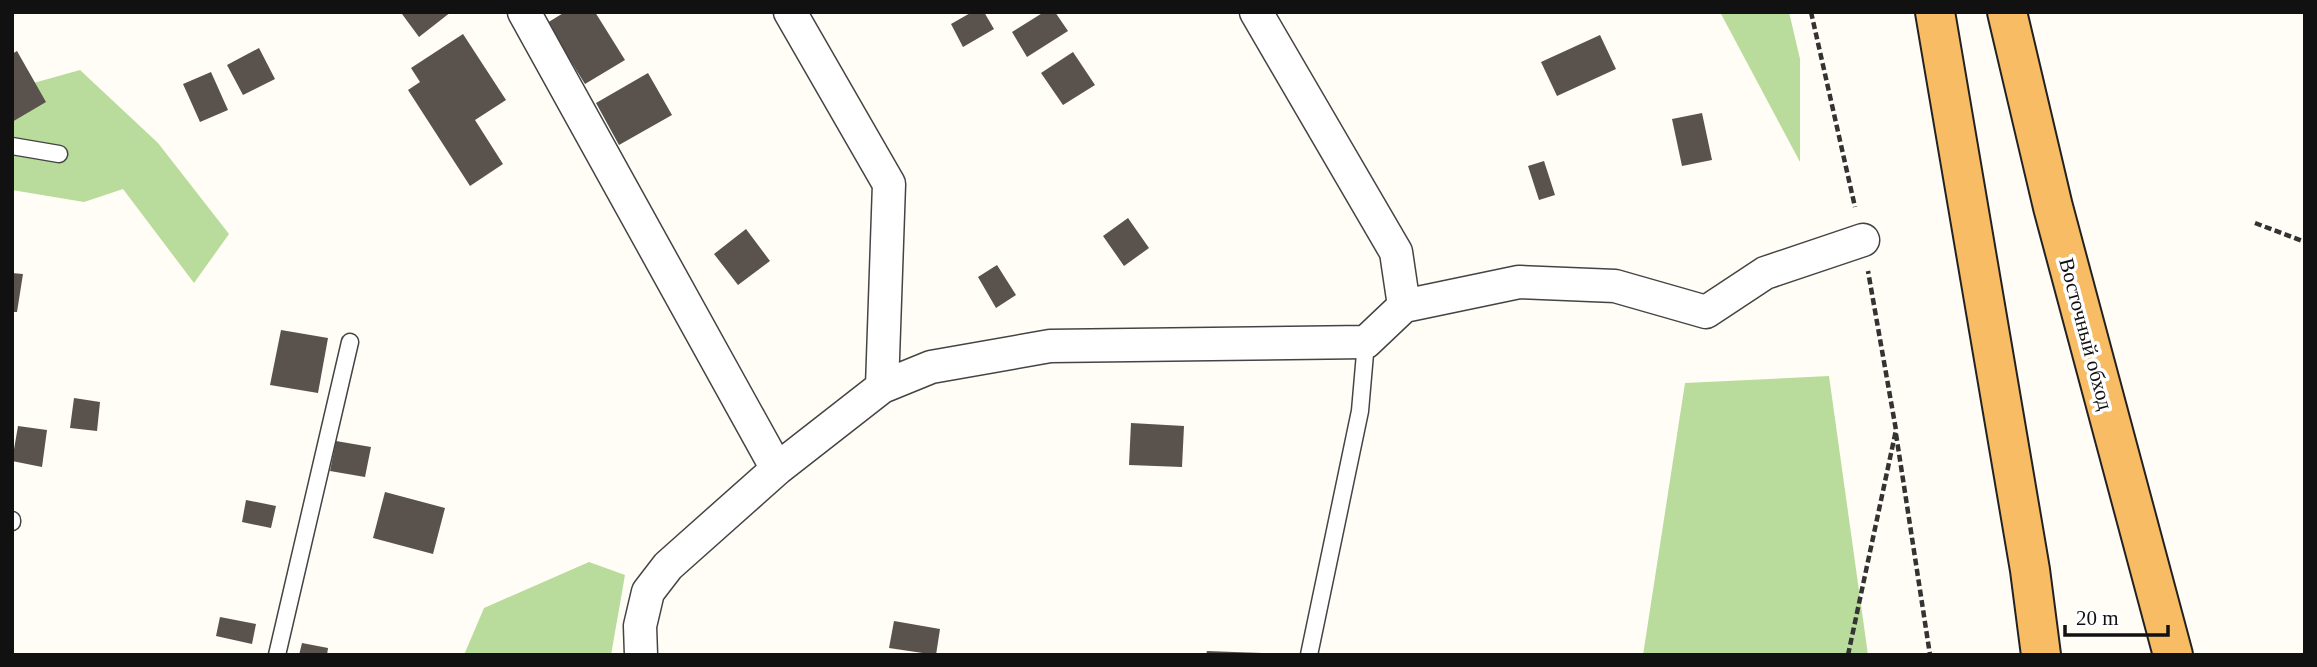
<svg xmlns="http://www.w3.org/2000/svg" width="2317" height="667" viewBox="0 0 2317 667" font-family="'Times New Roman',serif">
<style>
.forest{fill:#b9dc9c}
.building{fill:#5a524d}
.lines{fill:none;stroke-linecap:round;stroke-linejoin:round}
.service-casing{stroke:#444;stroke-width:19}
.minor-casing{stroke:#444;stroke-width:35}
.trunk-casing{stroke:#222;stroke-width:42}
.path{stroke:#333;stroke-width:4.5;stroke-dasharray:7 3.5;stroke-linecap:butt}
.service{stroke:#fff;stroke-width:16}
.minor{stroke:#fff;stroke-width:32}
.trunk{stroke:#f7bc64;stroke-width:38}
.labels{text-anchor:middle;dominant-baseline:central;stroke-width:7;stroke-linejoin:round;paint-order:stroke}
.street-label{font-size:21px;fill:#111;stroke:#fff}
</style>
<rect width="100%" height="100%" fill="#fffdf5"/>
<path class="forest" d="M1720,12H1789L1800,59V162Z
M80,70L158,143L229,234L194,283L123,189L84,202L12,190V89Z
M1829,376L1868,655H1643L1685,383Z
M589,562L625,575L611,655H464L484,608Z"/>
<path class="building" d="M404,12H451L419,37L402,14Z
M565,12H595L625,60L585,84L547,23Z
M972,12H984L994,29L963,47L951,24Z
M1044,12H1055L1068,31L1027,57L1012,32Z
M463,34L506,100L475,120L503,164L470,186L408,90L420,82L411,68Z
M1600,35L1616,69L1557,96L1541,62Z
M259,48L275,79L243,95L227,65Z
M17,51L46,102L12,122V54Z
M1073,52L1095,85L1063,105L1041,73Z
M211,72L228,110L200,122L183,84Z
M648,73L672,115L619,145L596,103Z
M1702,113L1712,160L1682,166L1672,119Z
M1544,161L1555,195L1539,200L1528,166Z
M1128,218L1149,248L1124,266L1103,236Z
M746,229L770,261L738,285L714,254Z
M997,265L1016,295L996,308L978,277Z
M12,273L23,274L17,312H12Z
M281,330L328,338L318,393L270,385Z
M74,398L100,402L97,431L70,428Z
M1131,423L1184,426L1182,467L1129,465Z
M18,426L47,430L42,467L12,461Z
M336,441L371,447L365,477L330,471Z
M385,492L445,508L433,554L373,538Z
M246,500L276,506L271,528L242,522Z
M220,617L256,624L252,644L216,636Z
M894,621L940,629L936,655L889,648Z
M302,643L328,648L327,655H299Z
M1207,651L1262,653V655H1206Z"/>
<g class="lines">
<g class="service-casing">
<path id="service" d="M12,146L59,154
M12,520V522
M277,655L350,342
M1309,655L1360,411L1366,342"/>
</g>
<g class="minor-casing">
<path id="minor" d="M524,12L777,469
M790,12L889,184L882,387
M1256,12L1396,252L1404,306
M641,655L640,626L648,592L668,566L777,469L882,387L931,367L1050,346L1366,342L1404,306L1519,282L1615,286L1706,312L1765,273L1863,240"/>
</g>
<g class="trunk-casing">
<path id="trunk" d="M1935,12L2030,570L2041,655
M2007,12L2053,207L2173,655"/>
</g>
<path class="path" d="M1811,12L1855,207
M2255,223L2305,242
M1896,434L1930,655
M1848,655L1896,430L1868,271"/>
<use href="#service" class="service"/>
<use href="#minor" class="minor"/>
<use href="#trunk" class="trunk"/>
</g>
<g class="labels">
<g class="street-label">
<text transform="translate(2086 334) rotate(75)">Восточный обход</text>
</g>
</g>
<rect width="2317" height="667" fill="none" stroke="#111111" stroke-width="28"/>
<path d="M2065 625v10h103v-10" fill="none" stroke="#111111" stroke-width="3.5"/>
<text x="2076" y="625" font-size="21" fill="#111111" stroke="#ffffff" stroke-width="5" paint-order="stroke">20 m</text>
</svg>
